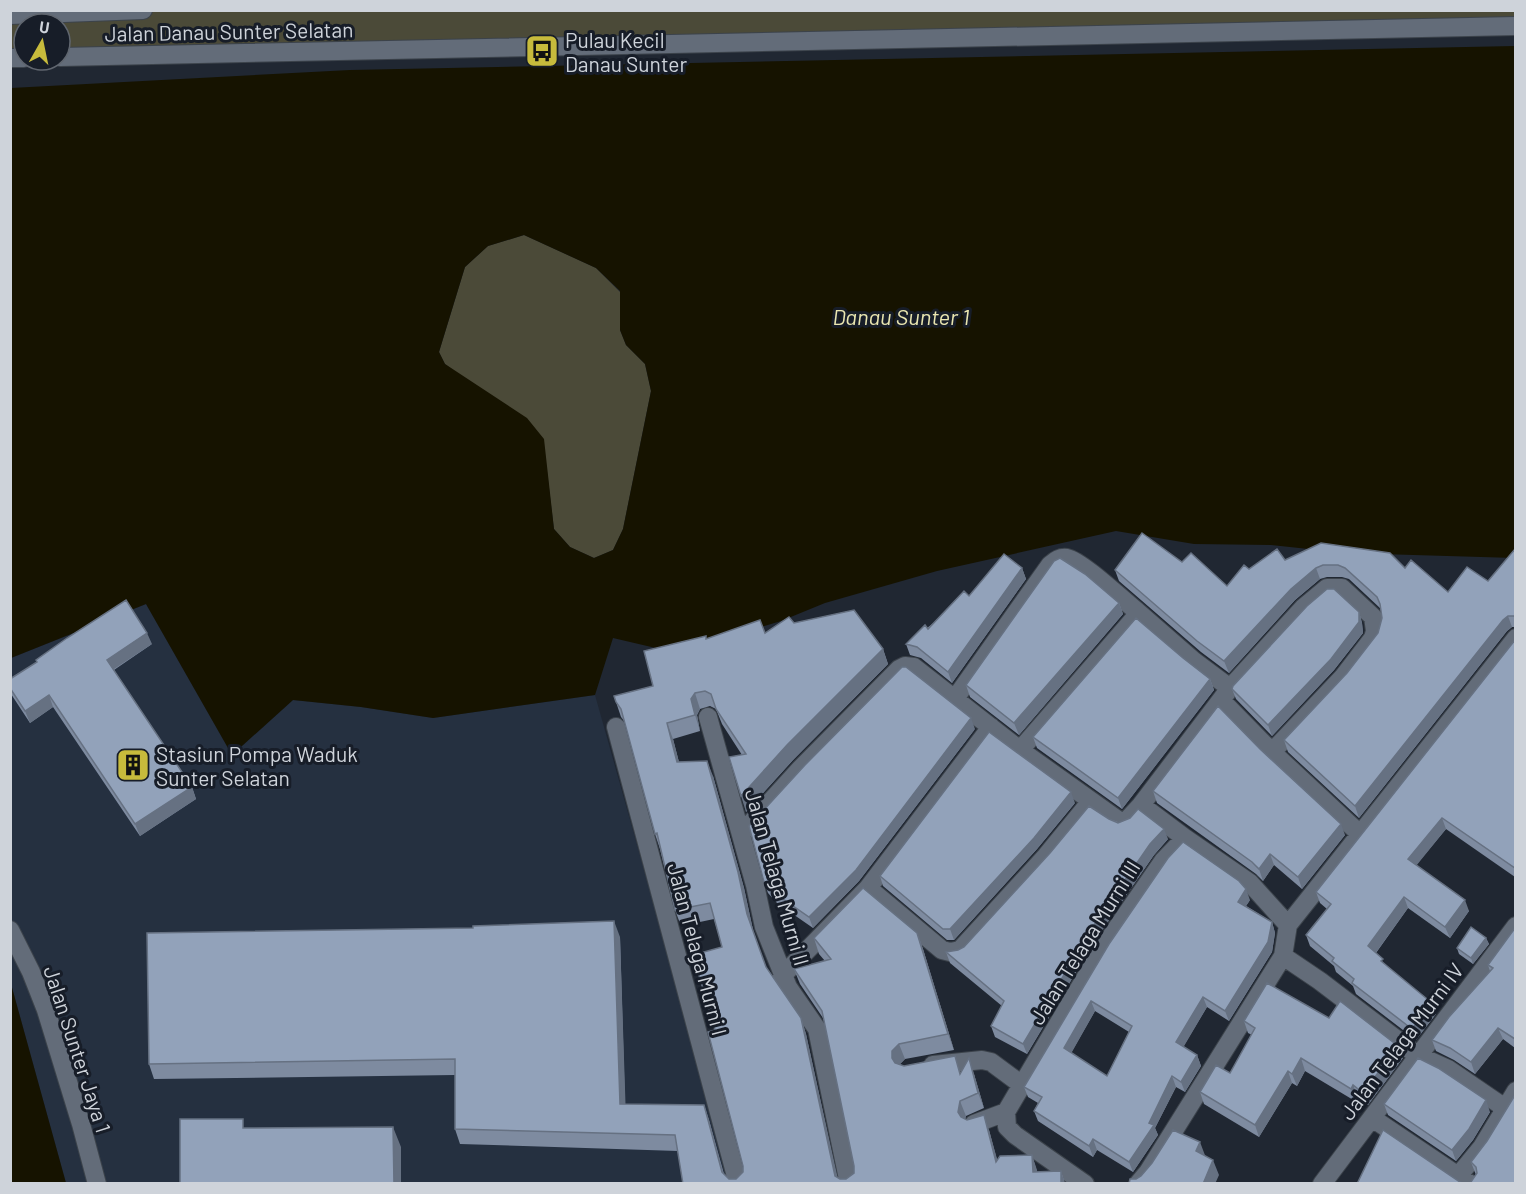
<svg xmlns="http://www.w3.org/2000/svg" width="1526" height="1194" viewBox="0 0 1526 1194" font-family="Barlow,sans-serif">
<style>
.built{fill:#253040}
.green{fill:#4b4a38}
.water{fill:#161300;fill-rule:evenodd}
.lines{fill:none;stroke-linecap:round;stroke-linejoin:round}
.minor-casing{stroke:#3c434b;stroke-width:20}
.minor{stroke:#636c79;stroke-width:18}
.wall{fill:#7e8ba0;fill-rule:evenodd}
.shaded-wall{fill:#667182}
.building{fill:#92a2ba;stroke:#667182;stroke-width:1.5;fill-rule:evenodd}
.labels{text-anchor:middle;dominant-baseline:central;stroke-width:6;stroke-linejoin:round;paint-order:stroke}
.street-label{font-size:21px;fill:#ced3da;stroke:#171d28}
.poi-label{font-size:21px;fill:#ced3da;stroke:#171d28;text-anchor:start}
.water-label{font-size:22px;font-style:italic;fill:#eae6b0;stroke:#171d28}
</style>
<rect width="100%" height="100%" fill="#202732"/>
<path class="built" d="M146,604L232,755L293,700L361,707L433,718L595,695L732,1183H66L11,984V658Z"/>
<path class="green" d="M134,10H1515L1516,26L60,57V24H24V58H11L10,15Z
M524,235L596,268L620,292V330L626,345L645,364L651,391L623,529L613,550L594,558L570,547L554,529L543,439L445,364L439,352L465,267L488,246Z"/>
<path class="water" d="M1515,46V558L1346,553L1271,545L1194,544L1116,531L937,571L825,603L781,621L677,653L613,638L595,695L433,718L361,707L293,700L232,755L146,604L11,658V88L350,70ZM524,235L596,268L620,291V330L626,345L645,364L651,391L623,529L613,550L594,558L570,547L554,529L544,439L527,418L445,364L439,352L465,267L488,246Z
M11,984L66,1183H11Z"/>
<g class="lines">
<g class="minor-casing">
<path id="minor" d="M10,15L143,10
M60,57L1516,26
M10,58H24
M954,700L1050,565C1055,561 1059,557 1067,558C1082,561 1124,601 1139,613
M708,717L755,885L764,927L788,987L817,1029L849,1184
M616,727L738,1184
M1020,750L1139,613L1194,661L1230,688L1303,608L1327,588H1342L1373,617L1375,631L1373,638L1343,677L1272,752L1221,700
M1272,752L1360,834
M1141,805L1227,692
M741,834L801,768L899,669L905,666L914,667L1020,750L1118,820L1122,822L1128,819L1141,805L1185,838
M868,888L942,950L950,952L960,950L1046,856L1091,801
M1288,925L1516,638
M10,930L31,972L46,1010L81,1124L97,1184
M782,976L868,888L991,727
M933,1065L982,1060L991,1062L1022,1085
M1372,1118L1470,1184
M974,1124L1006,1112
M1459,1175L1482,1147L1516,1091
M1085,1184L1015,1135L1007,1127L1006,1112L1103,948L1163,861L1185,838L1250,883L1288,925L1283,956L1320,981L1417,1055L1448,1069L1505,1108
M1138,1184L1148,1172L1283,956
M1322,1184L1516,926"/>
</g>
<use href="#minor" class="minor"/>
</g>
<path class="wall" d="M1515,550V627H1512L1507,631L1359,818L1288,752L1284,740L1347,673L1378,633L1382,618L1381,609L1349,579L1342,577H1327L1320,579L1295,600L1229,673L1201,652L1119,581L1115,570L1182,562L1227,586L1249,569L1285,560L1405,568L1448,592L1488,581Z
M1022,568L1026,579L952,683L921,658L910,655L906,644L969,596Z
M1119,603L1123,614L1019,735L970,697L966,685Z
M1359,612L1362,623L1363,633L1334,670L1272,736L1236,699L1232,689Z
M794,623L883,649L888,664L793,760L746,812L742,755L722,724L716,709L710,706L700,709L697,715L700,731L673,739L679,762L713,776L744,888L753,930L766,968L801,1018L806,1034L837,1177L840,1179H846L854,1173V1166L825,1021L800,984L794,969L825,961L819,954L814,938L917,933L923,949L954,1050L905,1059L900,1064L904,1066L961,1073L974,1074L984,1108L966,1116L965,1119L989,1130L997,1160L1032,1155L1037,1172L1061,1171L1065,1184H683L678,1151L460,1144L455,1129V1075L154,1079L149,1064L620,937L625,1104L704,1105L709,1120L724,1174L729,1179H736L743,1172V1166L715,1030L722,947L714,919L681,926L675,910L660,849L655,834L625,722L621,717L616,702L653,686L707,638L765,633Z
M1515,640V877L1446,829L1416,865L1469,911L1450,938L1408,908L1376,953L1385,965L1432,1003L1436,1014L1416,1040L1356,994L1353,986L1336,972L1334,966L1310,946L1306,935L1327,909L1320,903L1316,892Z
M152,644L114,670L192,787L196,799L140,836L53,707L30,723L11,694L10,679L37,663L36,660Z
M1210,679L1214,690L1122,809L1037,748L1033,737Z
M975,729L859,881L813,928L777,903L768,893L764,882Z
M1153,791L1345,835L1302,889L1274,865L1263,881L1256,874L1157,803Z
M1075,803L1037,849L954,940H947L883,886L880,876Z
M1109,819L1168,839L1154,855L1094,942L1027,1054L995,1037L991,1026L1002,1006L950,963L946,952L958,950L964,947Z
M1250,900L1246,906L1272,922L1275,933L1272,952L1229,1021L1207,1007L1183,1047L1197,1055L1201,1066L1185,1092L1176,1087L1155,1128L1158,1135L1133,1172L1097,1150L1093,1157L1038,1121L1034,1111L1038,1103L1028,1097L1024,1087L1109,944ZM1095,1011L1129,1032L1107,1076L1071,1053Z
M1515,928V1048L1503,1039L1475,1074L1454,1060L1436,1051L1432,1040L1490,971L1488,965Z
M1486,938L1489,944L1473,964L1459,954L1457,948Z
M1329,1018L1398,1046L1403,1058L1368,1105L1358,1097L1355,1101L1305,1071L1297,1086L1292,1083L1259,1137L1204,1104L1200,1092L1230,1073L1252,1035L1248,1033L1244,1021Z
M1384,1104L1490,1112L1473,1140L1456,1161L1388,1115Z
M1487,1141L1515,1184L1471,1182L1476,1175L1471,1162Z"/>
<path class="shaded-wall" d="M1022,568L1026,579L952,683L948,672Z
M1316,568L1320,579L1295,600L1229,673L1224,661L1291,589Z
M1119,603L1123,614L1019,735L1014,723Z
M1359,612L1362,623L1363,633L1334,670L1272,736L1268,725Z
M1508,616L1512,627L1507,631L1359,818L1355,806L1503,620Z
M147,633L152,644L111,671L107,660Z
M883,649L888,664L793,760L746,812L741,796L787,745Z
M1210,679L1214,690L1122,809L1118,798Z
M695,693L700,709L697,715L700,731L695,715L691,699Z
M49,695L53,707L30,723L25,711Z
M971,718L975,729L859,881L813,928L809,917Z
M667,723L673,739L683,778L677,762Z
M707,761L713,776L744,888L753,930L747,914Z
M192,787L196,799L140,836L135,824Z
M1071,792L1075,803L1037,849L954,940L950,929Z
M1442,818L1446,829L1412,871L1408,859Z
M1341,824L1345,835L1302,889L1298,877Z
M1164,829L1168,839L1154,855L1094,942L1027,1054L1023,1044L1090,931L1150,844Z
M1270,854L1274,865L1263,881L1259,869Z
M1246,889L1250,900L1242,912L1238,902Z
M1404,897L1408,908L1372,958L1368,946Z
M1465,900L1469,911L1450,938L1445,927Z
M614,921L620,937L626,1119L620,1104Z
M1272,922L1275,933L1272,952L1229,1021L1225,1011Z
M917,933L923,949L954,1050L948,1034Z
M1486,938L1489,944L1473,964L1471,958Z
M1203,997L1207,1007L1180,1053L1176,1042Z
M1091,1001L1095,1011L1068,1059L1064,1048Z
M1432,1003L1436,1014L1416,1040L1412,1029Z
M801,1018L806,1034L839,1184L835,1176Z
M1498,1028L1503,1039L1475,1074L1471,1062Z
M899,1044L905,1059L898,1066L897,1073L892,1058V1051Z
M1398,1046L1403,1058L1368,1105L1363,1093Z
M1197,1055L1201,1066L1185,1092L1181,1082Z
M969,1058L974,1074L984,1108L978,1093Z
M1301,1058L1305,1071L1297,1086L1292,1074Z
M1288,1071L1292,1083L1259,1137L1255,1125Z
M1172,1076L1176,1087L1155,1128L1158,1135L1133,1172L1129,1162Z
M1353,1085L1358,1097L1355,1101L1351,1089Z
M1486,1100L1490,1112L1473,1140L1456,1161L1452,1150Z
M960,1101L966,1116L963,1127L958,1112Z
M704,1105L709,1120L726,1184L722,1172Z
M984,1115L989,1130L1002,1177L996,1162Z
M393,1127L401,1147V1184H394Z
M1093,1139L1097,1150L1093,1157L1089,1146Z
M1200,1142L1206,1158L1196,1151Z
M1032,1155L1037,1170L1038,1184L1033,1172Z
M1213,1160L1219,1175L1215,1184H1203Z
M1061,1171L1065,1184H1061Z"/>
<path class="building" d="M1142,533L1182,562L1191,553L1227,586L1244,565L1249,569L1277,549L1285,560L1321,543L1390,553L1405,568L1411,560L1448,592L1467,567L1488,581L1515,549V617L1514,616H1508L1503,620L1355,806L1284,740L1347,673L1378,633L1382,618L1380,604L1377,597L1345,568L1338,565H1323L1316,568L1291,589L1224,661L1197,641L1115,570Z
M1004,554L1022,568L948,672L917,647L906,644L925,625L928,629L964,591L969,596Z
M1060,558L1085,574L1119,603L1014,723L966,685L1054,561Z
M1327,589H1334L1359,612V622L1331,659L1268,725L1232,689L1233,686L1307,606Z
M126,600L147,633L107,660L192,787L135,824L49,695L25,711L10,688V679L37,662L36,660L67,638Z
M854,610L883,649L787,745L741,796L729,757L746,754L716,709L711,694L705,691L695,693L691,699L695,715L667,723L677,762L707,761L738,872L747,914L766,967L801,1018L835,1176L840,1179H846L854,1173V1166L822,1011L794,969L831,959L814,938L863,888L917,933L948,1034L899,1044L892,1051V1058L895,1063L904,1066L955,1056L960,1074L969,1058L978,1093L960,1101L958,1112L961,1117L967,1120L984,1115L996,1162L1000,1156L1032,1155L1033,1172L1061,1171V1184H683L675,1135L455,1129V1059L149,1064L147,933L473,928V926L614,921L620,1104L704,1105L722,1172L729,1179H736L743,1172V1166L708,1032L715,1030L693,955L722,947L710,903L675,910L657,833L655,834L621,709L616,702L614,696L653,686L644,651L706,636V639L760,620L765,633L789,617L794,623Z
M1136,618L1183,658L1210,679L1118,798L1033,737Z
M1515,640V868L1442,818L1408,859L1465,900L1445,927L1404,897L1368,946L1383,959L1381,961L1432,1003L1412,1029L1352,983L1354,979L1332,961L1334,958L1306,935L1331,904L1316,892Z
M902,667H906L971,718L856,870L809,917L773,892L764,882L749,826L805,765Z
M1218,706L1260,749L1341,824L1298,877L1270,854L1259,869L1252,862L1153,791Z
M989,732L1071,792L1034,838L950,929H943L880,876Z
M1089,806L1109,819L1118,823L1130,818L1138,809L1164,829L1150,844L1090,931L1023,1044L991,1026L1004,1001L946,952L958,950L964,947L1050,853Z
M1183,842L1239,881L1246,889L1238,902L1272,922L1268,942L1225,1011L1203,997L1176,1042L1197,1055L1181,1082L1172,1076L1149,1123L1154,1125L1129,1162L1093,1139L1089,1146L1034,1111L1042,1097L1024,1087L1109,944L1168,858ZM1091,1001L1132,1026L1107,1076L1064,1048Z
M1471,927L1486,938L1471,958L1457,948Z
M1515,928V1039L1498,1028L1471,1062L1450,1048L1432,1040L1449,1017L1493,968L1488,965Z
M1267,983L1329,1018L1340,1001L1398,1046L1363,1093L1353,1085L1351,1089L1301,1058L1292,1074L1288,1071L1255,1125L1200,1092L1216,1065L1230,1073L1255,1028L1244,1021Z
M1418,1058L1438,1068L1486,1100L1469,1129L1452,1150L1384,1104Z
M1515,1095V1184H1467L1471,1182L1477,1173L1476,1167L1471,1162L1487,1141Z
M180,1119H243V1128L393,1127L394,1184H180Z
M1173,1130L1200,1142L1196,1151L1213,1160L1203,1184H1129L1130,1179H1136L1141,1176L1152,1163Z
M1383,1130L1460,1182L1465,1184H1357Z"/>
<defs>
<g id="bus-square" transform="scale(1.725)"><rect x="-9" y="-9" width="18" height="18" rx="4" fill="#c7bb3c" stroke="#171d28"/><path d="M-5-6H5V4H4V6H2V4H-2V6H-4V4H-5ZM-3.5-4V0h7V-4ZM-3.5 1.2v1.5H-2V1.2ZM2 1.2v1.5H3.5V1.2Z" fill="#111"/></g>
<g id="building-square" transform="scale(1.725)"><rect x="-9" y="-9" width="18" height="18" rx="4" fill="#c7bb3c" stroke="#171d28"/><path d="M-4-6H4V6H1V3H-1V6H-4ZM-2.5-4.3h1.7v1.8h-1.7ZM.8-4.3h1.7v1.8H.8ZM-2.5-1h1.7V.8h-1.7ZM.8-1h1.7V.8H.8Z" fill="#111"/></g>
</defs>
<g fill-rule="evenodd">
<use href="#bus-square" x="542" y="51"/>
<use href="#building-square" x="133" y="765"/>
</g>
<g class="labels">
<g class="street-label">
<text transform="translate(229 31) rotate(-1)">Jalan Danau Sunter Selatan</text>
<text transform="translate(778 877) rotate(74)">Jalan Telaga Murni II</text>
<text transform="translate(1084 942) rotate(-58)">Jalan Telaga Murni III</text>
<text transform="translate(698 949) rotate(75)">Jalan Telaga Murni I</text>
<text transform="translate(1401 1041) rotate(-53)">Jalan Telaga Murni IV</text>
<text transform="translate(78 1049) rotate(72)">Jalan Sunter Jaya 1</text>
</g>
<g class="poi-label">
<text x="565" y="39">Pulau Kecil<tspan x="565" dy="24">Danau Sunter</tspan></text>
<text x="156" y="753">Stasiun Pompa Waduk<tspan x="156" dy="24">Sunter Selatan</tspan></text>
</g>
<g class="water-label">
<text x="901" y="316">Danau Sunter 1</text>
</g>
</g>
<rect width="1526" height="1194" fill="none" stroke="#ced3da" stroke-width="24"/>
<g transform="translate(42 42) rotate(9)"><circle r="28" fill="#171d28" stroke="#60666f" stroke-width="1.5"/>
<path d="M0-4.5L10 22L0 15L-10 22Z" fill="#c7bb3c"/>
<text y="-9" font-size="16" font-weight="bold" text-anchor="middle" fill="#ced3da">U</text>
</g>
</svg>
